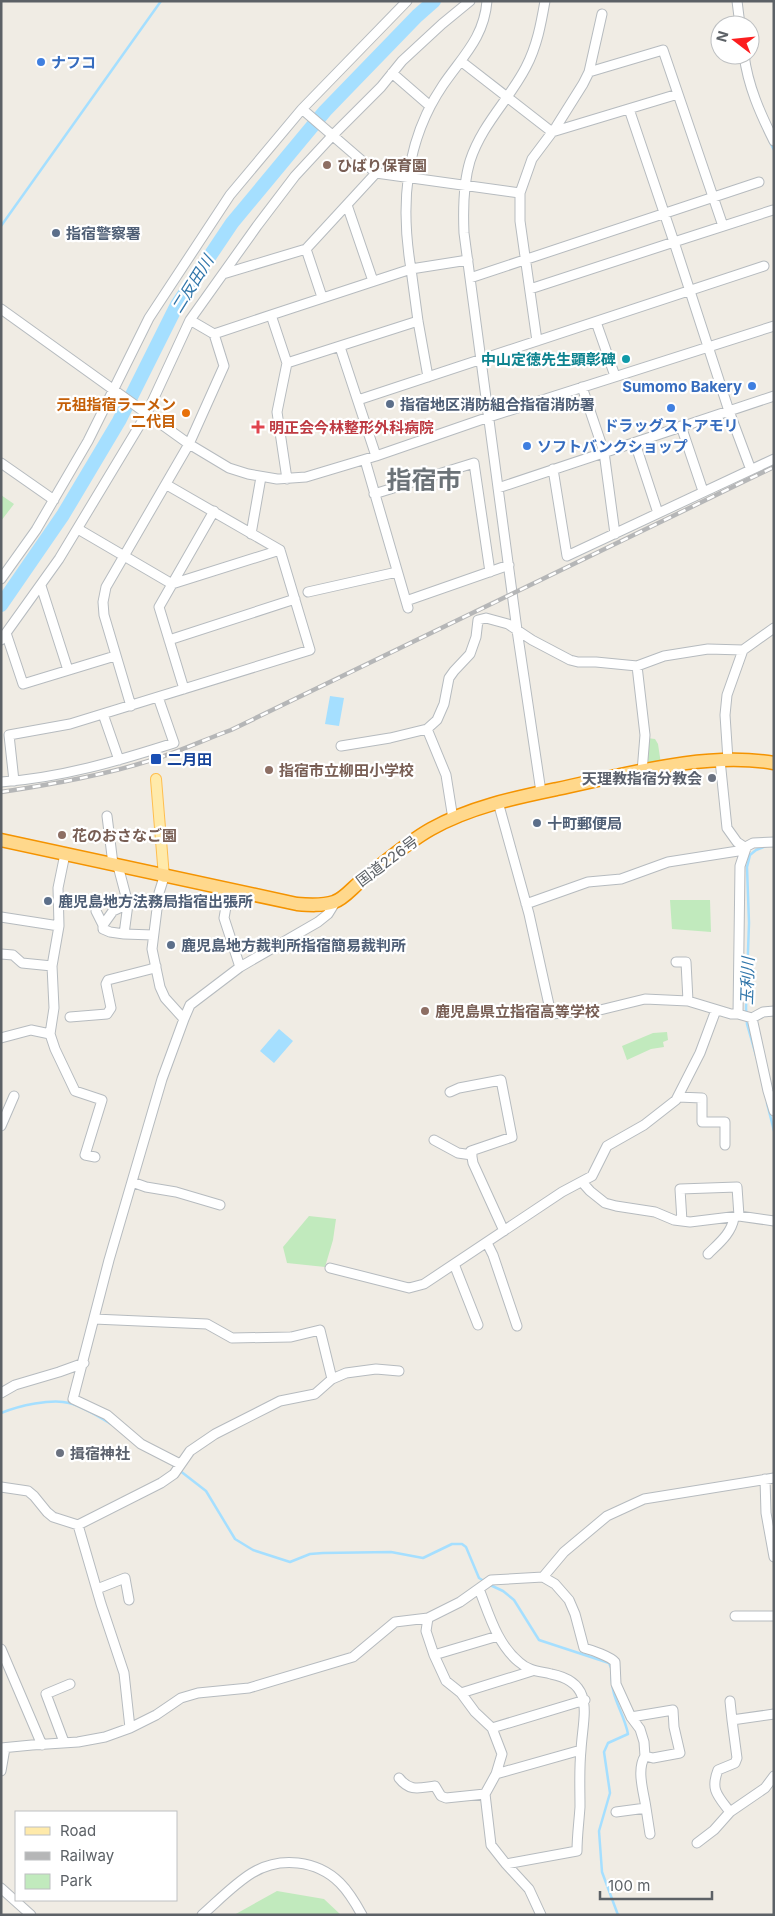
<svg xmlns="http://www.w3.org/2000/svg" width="775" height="1916" viewBox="0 0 775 1916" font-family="Inter,'Noto Sans JP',sans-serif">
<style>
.green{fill:#c1eabd}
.water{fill:#a5dfff}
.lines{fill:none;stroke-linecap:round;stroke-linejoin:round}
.stream{stroke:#a5dfff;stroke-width:2.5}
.river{stroke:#a5dfff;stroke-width:14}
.minor-casing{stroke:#b6bbbf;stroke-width:11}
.major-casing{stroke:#ffbe4e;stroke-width:12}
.highway-casing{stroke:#f49300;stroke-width:15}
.minor{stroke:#fff;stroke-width:9}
.major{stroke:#ffeaaa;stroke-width:10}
.highway{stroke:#ffd88c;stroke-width:12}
.rail-casing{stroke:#b5b6b7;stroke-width:4.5}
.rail{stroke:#fff;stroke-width:2.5;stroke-dasharray:8;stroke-linecap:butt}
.shop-dot{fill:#3f7fe0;stroke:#fff;stroke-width:2}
.education-dot{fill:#8d6e63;stroke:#fff;stroke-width:2}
.service-dot{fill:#5c6f8a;stroke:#fff;stroke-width:2}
.culture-dot{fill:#0f9aa8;stroke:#fff;stroke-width:2}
.food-dot{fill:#e8710a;stroke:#fff;stroke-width:2}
.health-dot{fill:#e0444e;stroke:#fff;stroke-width:2}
.transit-dot{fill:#1a4fb4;stroke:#fff;stroke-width:2}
.worship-dot{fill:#6b7280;stroke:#fff;stroke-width:2}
.labels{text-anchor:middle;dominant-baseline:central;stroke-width:4.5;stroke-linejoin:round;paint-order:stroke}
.shop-label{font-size:15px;font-weight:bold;fill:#366cbe;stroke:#fff;text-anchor:start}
.education-label{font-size:15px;font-weight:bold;fill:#785e54;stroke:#fff;text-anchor:start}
.service-label{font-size:15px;font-weight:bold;fill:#4e5e75;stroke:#fff;text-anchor:start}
.culture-label{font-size:15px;font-weight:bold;fill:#0d838f;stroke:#fff;text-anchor:end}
.food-label{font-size:15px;font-weight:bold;fill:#c56008;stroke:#fff;text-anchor:end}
.health-label{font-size:15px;font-weight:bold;fill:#be3a42;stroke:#fff;text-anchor:start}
.transit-label{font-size:15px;font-weight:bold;fill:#164399;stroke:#fff;text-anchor:start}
.worship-label{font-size:15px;font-weight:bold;fill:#5b616d;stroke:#fff;text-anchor:end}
.street-label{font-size:15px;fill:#5c6166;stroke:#fff}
.water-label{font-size:16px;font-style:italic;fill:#3176aa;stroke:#fff}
.town-label{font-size:25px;font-weight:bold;fill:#6c7378;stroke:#fff}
</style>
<rect width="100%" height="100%" fill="#f0ece4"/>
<path class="green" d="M1,495L14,504L1,521Z
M647,738L655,739L658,744L661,764L645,767Z
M670,900H710L711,932L672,929Z
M667,1032L668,1040L663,1042L664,1047L651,1049L627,1060L622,1046L653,1033Z
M309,1216L336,1219L333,1240L325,1267L287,1263L283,1247Z
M277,1891L324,1899L341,1915H234Z"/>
<path class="water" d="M330,696L344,698L339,726L325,724Z
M279,1029L293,1041L274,1063L260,1051Z"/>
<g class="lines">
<path class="stream" d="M770,142L774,150
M1,226L161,1
M757,1059L747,1024L746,1008L749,923L747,867L750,855L756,850L766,846
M767,1103L774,1131
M1,1413C18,1406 52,1398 69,1403C84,1407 98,1416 111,1424
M179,1470L206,1491L235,1539L253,1550L290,1562L310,1554L323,1553L391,1552L423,1558L452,1544H462L466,1547L479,1578L484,1581
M488,1584L503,1591L514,1600L539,1640L609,1663L612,1670
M612,1675C610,1696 624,1713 628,1734L608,1743L604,1752L610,1793L599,1831L602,1872L618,1915"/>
<path class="river" d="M1,605L63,515L119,421L177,305L232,223L325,111L417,16L434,1"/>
<g class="minor-casing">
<path id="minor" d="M737,1L740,25
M744,55C748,86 760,113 774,141
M462,62L552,132L678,94
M589,72L663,50L723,226
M392,73L430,106
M302,109L376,173L520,193
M629,109L674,242L773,210
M347,205L373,281
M306,249L322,297
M223,274L306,249L376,173
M470,278L759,182
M530,289L674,242L729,411L751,470
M1,309L189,444L229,468L248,474L277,479L306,477L376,456L489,417L774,326
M271,315L411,269C400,204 405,141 443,85C462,57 484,38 487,1
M596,322L615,376
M214,334L271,315L287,363
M537,341L520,221V193L532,159L556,127L583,84L589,72L602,14
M340,347L376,456
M428,377L418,321L411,269L468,260
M582,387L604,452L615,534
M358,400L764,266
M681,426L703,491
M635,443L658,513
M365,460L408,608
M1,463L54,500
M553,469L567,556L774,459
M287,479L277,412L287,363L418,321
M498,488L774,396
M374,494L474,463L490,572
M78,529L172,584L280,550
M251,534L261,477
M1,579L36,530L88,441L149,318L230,195L302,109L407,1
M41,586L68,670
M308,592L397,572
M406,601L509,565
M6,633L23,684L115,656
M1,640L59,559L147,413L190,320L257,226L295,176L333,135L381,87L402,61L442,24L470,1
M169,640L295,599
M637,666L645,735L642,772
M184,689L159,607L214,511
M131,706L104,615L103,602L106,587L189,444L224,366L214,334L190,320
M103,714L119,760
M427,729L446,775L453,819
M341,746L390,738L427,729L437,720L444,704L449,678L454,671L470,654L476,637L478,620L486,618L508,624L532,640L570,660L578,662H596L637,666L664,656L708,649L743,650
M720,760L727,828L737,842L746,848
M728,760L725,715L727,695L743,650L774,628
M14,781L9,735L70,724L310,650L280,550L167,485
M1,782C60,778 118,761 174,743L158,697
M541,792L517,630L464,233C463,210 463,184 470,161C482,124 509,100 526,67C537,46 541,24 545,1
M498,802L529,914L551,1014L600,1010L645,999L688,1001L731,1014H738L752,1018L763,1012L774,1011
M107,816L113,864
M65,854L58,888L59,926L52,966L54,1008L50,1034L55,1049L75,1091L102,1100L85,1155L95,1157
M118,866L128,904L124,934L153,935
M164,877L159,893L152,949L160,987L165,998L184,1019
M229,890L224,918L240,967
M526,904L588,882L621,879L668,862L738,851L753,843L774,842
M96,911L103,925
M1,917L59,926
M124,934L110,932L103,929V925L113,911L128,904
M1,954L13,955L22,963L52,966
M676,962H686L688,1001
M738,1014L740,866L746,848
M70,1017L107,1014L111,1008L106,984L108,980L151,969L156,966
M752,1018L768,1091L774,1111
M1,1038L31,1030L50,1034
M450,1092L459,1088L501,1080L512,1137L471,1151L473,1163L504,1231
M678,1097L702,1098V1122H725V1145
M1,1126L14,1096
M434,1140L458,1153L472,1155
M132,1182L146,1187L176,1192L220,1205
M582,1182L590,1191L605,1203L616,1206L655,1212L674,1220L690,1222L739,1216L774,1221
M682,1221L680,1189L737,1187L739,1216
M487,1243L493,1255L517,1326
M708,1254C719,1243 731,1234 734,1218
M454,1264L478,1325
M330,1268L409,1288L424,1284L562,1192L592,1176L607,1146L644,1125L676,1100L700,1053L716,1010
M94,1319L207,1324L232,1338L291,1337L320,1330L332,1379
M1,1393L15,1385L59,1372L84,1363
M180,1464L141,1444L107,1415L73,1399L109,1260L162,1079L184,1019L190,1005L240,967L318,922L328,914L336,901
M765,1479L766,1513L774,1557
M1,1487L28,1491L34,1496L47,1512L53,1517L78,1525L161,1483L174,1474L190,1451L215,1434L280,1401L315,1394L332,1379L346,1373L376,1369L399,1371
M78,1525L101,1604L124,1673L130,1728
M543,1577L564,1552L607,1516L644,1499L774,1478
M97,1589L125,1578L129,1600
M479,1589C489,1614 497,1644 519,1662C529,1671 538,1671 551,1674C596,1683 583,1715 581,1750L496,1774
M735,1616H774
M428,1618L426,1631L434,1655L446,1681L461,1693L475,1712L492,1728L502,1754L496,1774L485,1794L491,1845L506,1864L529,1889L541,1915
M1,1649L42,1745
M434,1655L498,1636
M461,1693L532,1671
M730,1701L732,1720
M774,1714L732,1720L737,1758L735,1763L718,1770C710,1790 718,1796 730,1812L765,1788L774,1776
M492,1728L585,1700
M64,1742L46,1694L70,1684
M1,1748L32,1745L78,1742L105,1737L130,1728L156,1715L181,1698L198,1693L249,1688L353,1657L395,1622L428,1618L460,1602L491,1580L543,1577L555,1584L569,1600L575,1614L584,1648C592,1650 611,1657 615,1662L616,1684L631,1717L640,1729L644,1742L645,1756L653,1758L680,1753L674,1727L673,1710L631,1717
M1,1771L5,1748
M399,1778C410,1792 419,1788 435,1786L441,1796L446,1798L485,1794
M646,1808L650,1834
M616,1812L646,1808C644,1793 636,1770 645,1756
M697,1843L714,1830L730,1812
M506,1864L577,1851C577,1836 579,1822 580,1807C580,1788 579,1769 581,1750
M1,1888L31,1915
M202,1915C218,1901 234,1884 252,1873C280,1856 317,1860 340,1883C349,1892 356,1904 362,1915"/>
</g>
<g class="major-casing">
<path id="major" d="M156,779L164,877"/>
</g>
<g class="highway-casing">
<path id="highway" d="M1,840L297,904C309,905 322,906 334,902C344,899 353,887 361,881C384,863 406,843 431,829C470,807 514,798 557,789C624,775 705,751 774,763"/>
</g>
<use href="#minor" class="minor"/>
<use href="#major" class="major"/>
<use href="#highway" class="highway"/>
<g class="rail-casing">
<path id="rail" d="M1,792C53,784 106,775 155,759C181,751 206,739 231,730L774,467"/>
</g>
<use href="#rail" class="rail"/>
</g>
<g class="shop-dot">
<circle cx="41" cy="62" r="5"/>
<circle cx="752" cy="386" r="5"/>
<circle cx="671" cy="408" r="5"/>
<circle cx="527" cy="446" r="5"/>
</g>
<g class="education-dot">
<circle cx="327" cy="165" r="5"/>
<circle cx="269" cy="770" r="5"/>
<circle cx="62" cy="835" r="5"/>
<circle cx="425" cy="1011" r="5"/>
</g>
<g class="service-dot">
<circle cx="56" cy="233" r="5"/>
<circle cx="390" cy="404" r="5"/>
<circle cx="537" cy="823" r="5"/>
<circle cx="48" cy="901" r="5"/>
<circle cx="171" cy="945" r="5"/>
</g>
<circle class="culture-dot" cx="626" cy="359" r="5"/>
<circle class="food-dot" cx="186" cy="413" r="5"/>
<path class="health-dot" d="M255.5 419.5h5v5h5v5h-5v5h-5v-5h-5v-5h5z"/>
<rect class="transit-dot" x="150" y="753" width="12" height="12" rx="2.5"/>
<g class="worship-dot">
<circle cx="712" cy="778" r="5"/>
<circle cx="60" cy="1453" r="5"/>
</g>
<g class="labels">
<g class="shop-label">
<text x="51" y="62">ナフコ</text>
<text x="742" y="386" text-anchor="end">Sumomo Bakery</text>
<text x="671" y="425" text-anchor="middle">ドラッグストアモリ</text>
<text x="537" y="446">ソフトバンクショップ</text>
</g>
<g class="education-label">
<text x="337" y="165">ひばり保育園</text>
<text x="279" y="770">指宿市立柳田小学校</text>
<text x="72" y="835">花のおさなご園</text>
<text x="435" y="1011">鹿児島県立指宿高等学校</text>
</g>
<g class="service-label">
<text x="66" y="233">指宿警察署</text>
<text x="400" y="404">指宿地区消防組合指宿消防署</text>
<text x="547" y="823">十町郵便局</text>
<text x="58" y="901">鹿児島地方法務局指宿出張所</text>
<text x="181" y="945">鹿児島地方裁判所指宿簡易裁判所</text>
</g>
<g class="culture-label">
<text x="616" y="359">中山定徳先生顕彰碑</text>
</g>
<g class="food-label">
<text x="176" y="404">元祖指宿ラーメン<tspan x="176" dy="17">二代目</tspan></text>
</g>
<g class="health-label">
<text x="269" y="427">明正会今林整形外科病院</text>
</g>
<g class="transit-label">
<text x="167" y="759">二月田</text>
</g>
<g class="worship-label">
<text x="702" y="778">天理教指宿分教会</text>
<text x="70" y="1453" text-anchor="start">揖宿神社</text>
</g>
<g class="street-label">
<text transform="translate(387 861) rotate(-37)">国道226号</text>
</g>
<g class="water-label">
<text transform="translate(192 284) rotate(-58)">二反田川</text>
<text transform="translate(747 981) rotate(-88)">玉利川</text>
</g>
<g class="town-label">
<text x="424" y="480">指宿市</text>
</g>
</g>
<rect width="775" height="1916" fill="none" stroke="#5c6166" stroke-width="5"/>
<rect x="15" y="1811" width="162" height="90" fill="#ffffff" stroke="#bec0c2"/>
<rect x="25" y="1827" width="25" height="8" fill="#ffeaaa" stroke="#bec0c2"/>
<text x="60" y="1836" font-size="15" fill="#5c6166">Road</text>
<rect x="25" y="1852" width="25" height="8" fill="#b5b6b7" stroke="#bec0c2"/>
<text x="60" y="1861" font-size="15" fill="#5c6166">Railway</text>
<rect x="25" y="1874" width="25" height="15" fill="#c1eabd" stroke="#bec0c2"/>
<text x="60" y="1886" font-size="15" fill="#5c6166">Park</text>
<g transform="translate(735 40) rotate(286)"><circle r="24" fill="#ffffff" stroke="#bec0c2"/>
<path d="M0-4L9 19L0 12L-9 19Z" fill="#fc1e1f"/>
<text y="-8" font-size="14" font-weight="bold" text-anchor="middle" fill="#5c6166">N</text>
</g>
<path d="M600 1891v8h112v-8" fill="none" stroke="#5c6166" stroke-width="2.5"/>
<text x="608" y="1891" font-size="15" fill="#5c6166" stroke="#ffffff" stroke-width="4" paint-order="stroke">100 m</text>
</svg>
